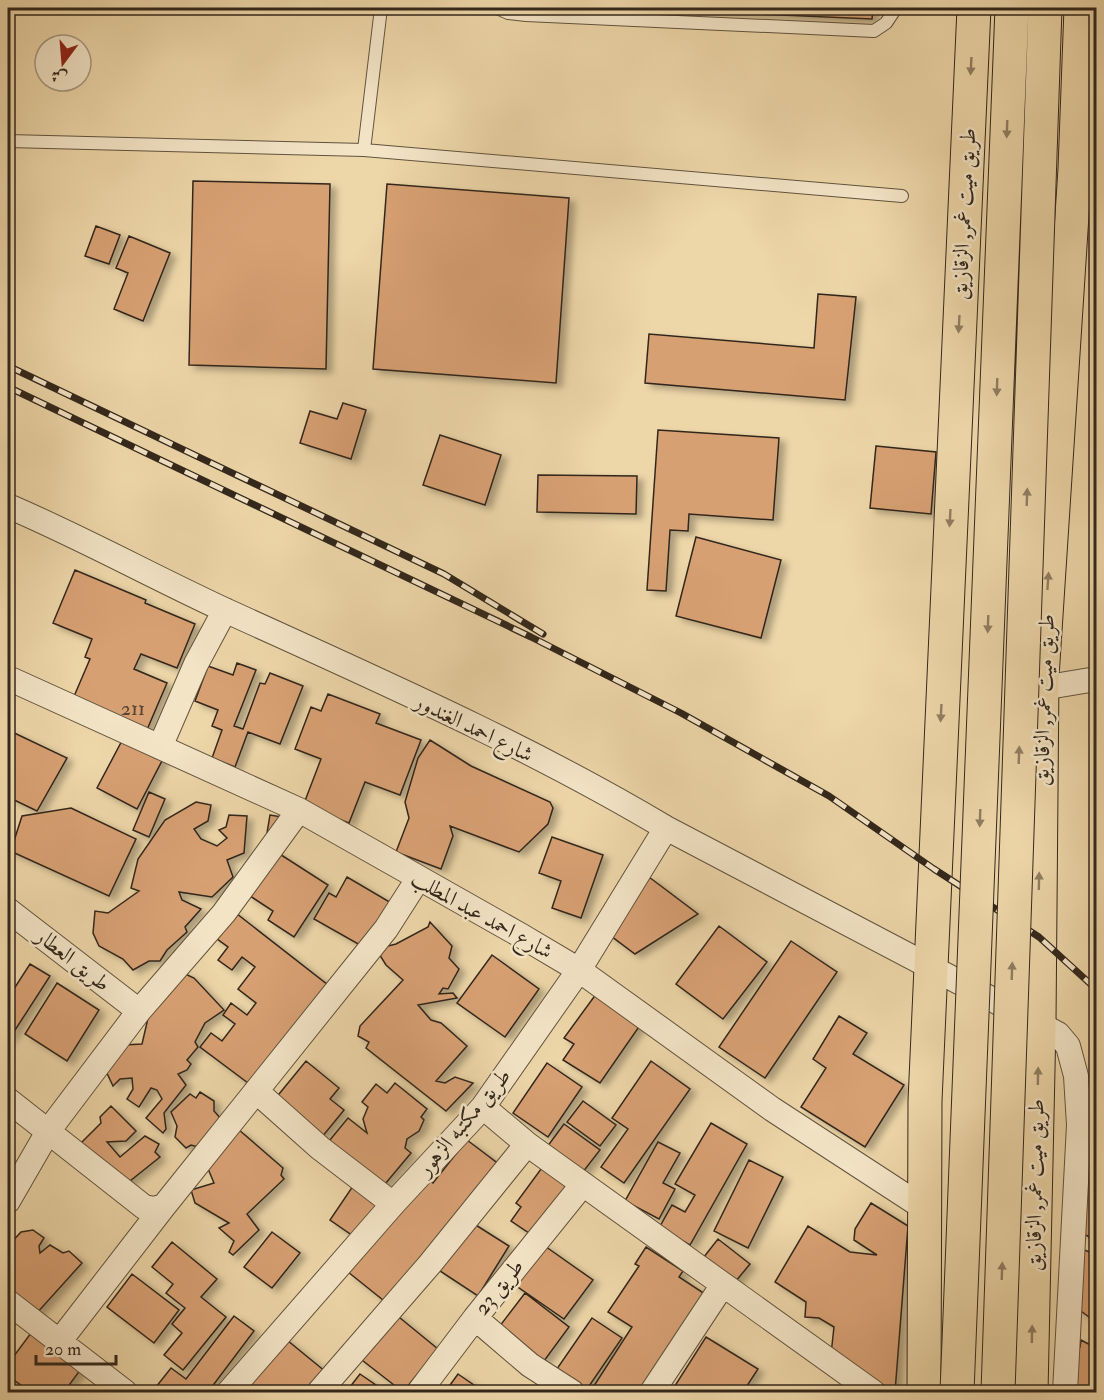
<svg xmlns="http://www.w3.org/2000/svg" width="1104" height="1400" viewBox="0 0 1104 1400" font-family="'IM FELL Double Pica',Amiri,serif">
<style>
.building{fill:#d7a073;stroke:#32271b;stroke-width:1.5;filter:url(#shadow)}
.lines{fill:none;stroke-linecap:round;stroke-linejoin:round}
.service-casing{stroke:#61533e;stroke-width:14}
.minor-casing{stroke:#61533e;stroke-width:26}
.trunk-casing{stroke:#32271b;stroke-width:35}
.service{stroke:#f3e4c6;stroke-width:12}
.minor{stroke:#f3e4c6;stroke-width:24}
.trunk{stroke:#edd6a8;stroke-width:33}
.rail-casing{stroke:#32271b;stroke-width:7}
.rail{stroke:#f3e4c6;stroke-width:4.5;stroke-dasharray:14;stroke-linecap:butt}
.trunk-bridge-casing{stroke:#32271b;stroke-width:35;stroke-linecap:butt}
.trunk-bridge{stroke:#edd6a8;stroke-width:33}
.oneway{fill:#907e62}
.labels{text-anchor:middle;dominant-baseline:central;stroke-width:5;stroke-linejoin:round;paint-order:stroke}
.number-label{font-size:20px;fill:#5b4531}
.street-label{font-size:22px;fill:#32271b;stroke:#f3e4c6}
</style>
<defs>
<filter id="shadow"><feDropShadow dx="6" dy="4" stdDeviation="3" flood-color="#0004"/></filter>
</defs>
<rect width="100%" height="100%" fill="#edd6a8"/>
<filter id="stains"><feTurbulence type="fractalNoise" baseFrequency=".00333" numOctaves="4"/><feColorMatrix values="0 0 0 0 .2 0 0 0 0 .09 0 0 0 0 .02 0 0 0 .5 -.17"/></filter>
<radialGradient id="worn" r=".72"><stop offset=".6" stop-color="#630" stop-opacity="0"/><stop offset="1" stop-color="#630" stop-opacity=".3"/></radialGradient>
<path class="building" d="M625,8H873L872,19Z
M193,181L330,184L326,369L189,365Z
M387,184L569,198L556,383L373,369Z
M96,226L120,235L109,264L85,256Z
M129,236L170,253L143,321L114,309L128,273L116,268Z
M818,294L856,297L845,400L645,383L649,334L814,348Z
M343,403L366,410L351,459L300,443L310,411L337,419Z
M658,430L779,438L773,520L689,514L688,531L670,530L666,591L647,590Z
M440,435L501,455L485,505L423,485Z
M876,446L936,452L931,514L870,508Z
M538,475L637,476L636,514L537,512Z
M696,537L781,560L761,638L676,616Z
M75,570L146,600L145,603L195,624L177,668L141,654L134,669L167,683L146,732L72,701L90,659L85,657L92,639L53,623Z
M237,663L256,670L234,726L243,729L260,683L265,684L270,673L303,686L280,744L248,732L235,767L212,758L222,730L212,726L218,710L195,701L208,666L233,675Z
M328,694L380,714L376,723L421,740L400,795L365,782L349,823L303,806L321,759L295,749L311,707L321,711Z
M8,730L67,758L37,811L8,797Z
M125,735L165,755L137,809L97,788Z
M430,740L471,766L550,802L553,808L548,824L519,852L450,826L453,836L441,869L396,852L409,818L405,802L418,758Z
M149,792L165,799L149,837L133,830Z
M196,802L211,805L208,821L194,829L201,839L217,846L227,838L219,830L226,827L229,815L247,816L244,853L227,860L233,877L212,897L179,892L182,900L201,909L185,927L187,932L167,950L160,961H149L133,970L123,959L99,946L93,933L95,911L108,913L139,891L131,888L138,859L165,820Z
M71,808L136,839L109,896L8,850V842L13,844L22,816Z
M270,815L282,817L279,835L267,833Z
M552,837L603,855L581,918L552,908L561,881L539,873Z
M275,851L328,885L294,937L268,920L273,911L247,894Z
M347,877L393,904L367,949L314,919L329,893L336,897Z
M649,877L698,914L635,954L607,933Z
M232,910L328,985L252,1086L200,1047L211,1033L222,1041L235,1024L223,1015L231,1003L247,1015L256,1003L238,989L255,967L242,957L232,970L218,960L228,947L213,936Z
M430,922L452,946L449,958L459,969L448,989L443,988L439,994L453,993L457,998L418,1005L431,1020L441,1023L467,1046L436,1081L445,1083L455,1077L473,1083L446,1111L366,1048L369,1042L358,1036L360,1026L403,980L386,965L376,949L396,944L428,927Z
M719,926L767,962L723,1019L676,984Z
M791,941L837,972L765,1078L719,1047Z
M492,955L539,989L505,1037L457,1003Z
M30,964L50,976L8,1041V998Z
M181,972L194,978L224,1010L205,1023L195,1042L198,1047L187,1060L191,1064L187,1070L178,1074L186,1085L164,1113L166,1129L163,1133L146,1118L162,1099L157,1090L151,1088L139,1107L127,1099L133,1089L132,1078L120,1079L113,1086L105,1069L123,1045L142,1044L152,1001Z
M57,983L99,1010L67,1061L25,1034Z
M599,990L643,1021L600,1083L563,1060L574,1044L564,1038Z
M839,1016L867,1033L853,1054L904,1085L865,1147L801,1107L826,1068L813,1059Z
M306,1061L339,1088L330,1099L344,1110L322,1137L275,1099Z
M651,1061L690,1089L624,1183L601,1167L628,1129L612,1118Z
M547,1063L582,1087L548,1137L513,1113Z
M395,1083L427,1109L421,1117L424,1120L419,1131L407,1139L405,1148L411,1153L380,1190L325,1146L348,1118L367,1133L363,1119L368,1107L362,1102L376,1084L387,1093Z
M200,1092L214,1101V1111L222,1120L198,1147L191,1145L186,1148L175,1137L177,1126L171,1112L190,1094L196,1098Z
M583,1101L616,1125L600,1146L567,1122Z
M111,1106L136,1131L126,1141L107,1142L120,1157L145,1136L159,1144L155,1152L160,1157L125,1185L79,1145L101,1123L100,1117Z
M1092,1117L1096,1118V1241L1084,1234L1089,1121Z
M711,1123L747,1144L690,1245L659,1228L672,1205L685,1212L695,1195L675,1184Z
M564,1124L600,1150L579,1177L544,1151Z
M238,1129L283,1168L281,1175L284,1179L247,1214L259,1230L233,1255L229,1252L234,1241L219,1228L229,1223L195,1203L191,1190L214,1183L206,1164Z
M467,1140L500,1165L388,1304L348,1272L424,1176L433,1183Z
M658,1142L680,1153L663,1183L675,1189L659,1219L625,1201Z
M749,1160L783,1177L748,1248L714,1231Z
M544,1165L573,1186L535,1237L511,1221L521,1207L516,1203Z
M355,1183L384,1204L359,1240L330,1220Z
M871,1203L908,1226L895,1392L831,1354L834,1327L819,1318L805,1317L806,1302L775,1282L808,1226L850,1252L877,1255L854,1240L855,1229Z
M471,1222L509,1246L478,1296L440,1271Z
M33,1230L44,1238L39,1246L40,1253L50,1245L63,1253L69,1251L82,1263L36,1314L8,1288V1246L21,1232Z
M272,1232L300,1253L272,1288L244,1267Z
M718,1239L750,1264L731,1287L700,1262Z
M172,1242L217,1279L201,1297L226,1317L183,1370L164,1355L182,1333L172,1324L185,1308L166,1293L173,1284L152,1267Z
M542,1244L593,1280L564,1319L512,1283Z
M646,1247L683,1271L679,1277L711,1298L664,1356L640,1392H590L632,1327L608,1312L639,1266L635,1264Z
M1081,1249L1096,1254V1322L1078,1309Z
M132,1274L179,1310L154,1343L107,1307Z
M525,1293L569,1327L544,1361L499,1327Z
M394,1313L438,1349L403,1392L358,1357Z
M234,1316L254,1331L208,1392H152L171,1368L186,1379Z
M592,1318L622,1338L585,1392H576L552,1376Z
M31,1333L81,1369L64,1392H31L8,1376V1364Z
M282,1336L326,1372L309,1392H235Z
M706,1337L758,1369L743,1392H671Z
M1081,1340L1096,1348V1392H1074L1073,1346L1080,1347Z
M360,1374L386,1392H346Z
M458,1374L484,1392H445Z
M8,1376L31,1392H8Z"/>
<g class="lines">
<g class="service-casing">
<path id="service" d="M497,8L508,13L526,15L874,31L886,23L896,8
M8,141L364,150L902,196
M364,150L381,8"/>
</g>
<g class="minor-casing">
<path id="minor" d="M8,506C83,538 155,578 229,612C376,679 527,745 666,828L1058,1034L1068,1046L1076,1076L1079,1125L1065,1392
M8,678L299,810L520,935L579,970L772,1109L924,1208
M1042,688L1096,679
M160,747L196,664L225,610
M8,910L139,1011
M256,1091L320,1148L393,1204
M8,1100L144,1207L154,1209L164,1206L386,929L418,879
M483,1107L527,1144L873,1392
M8,1201L49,1130L139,1011L224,913L299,810
M8,1302L125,1392
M475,1318L530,1365L572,1392
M59,1342L164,1206
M229,1392L393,1204L483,1107L579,970L666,828
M319,1392L430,1264L527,1144
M419,1392L475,1318L583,1184
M652,1392L722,1286"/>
</g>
<g class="trunk-casing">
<path id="trunk" d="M924,1392L925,1101L974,8
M1031,1392L1039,1023L1042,677L1075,169L1081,8"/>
</g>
<use href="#service" class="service"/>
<use href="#minor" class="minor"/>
<use href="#trunk" class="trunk"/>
<g class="rail-casing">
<path id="rail" d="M8,366L444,574L543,634
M8,387L531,637L681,713L829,796L934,869L1039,937L1096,989"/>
</g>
<use href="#rail" class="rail"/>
<g class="trunk-bridge-casing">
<path id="trunk-bridge" d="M957,1392L1012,8
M998,1392L1045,8"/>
</g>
<use href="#trunk-bridge" class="trunk-bridge"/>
</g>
<defs><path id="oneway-solid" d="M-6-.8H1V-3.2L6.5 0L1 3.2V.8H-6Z" transform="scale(1.5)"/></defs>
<g class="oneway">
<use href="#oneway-solid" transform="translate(971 66) rotate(93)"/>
<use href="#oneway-solid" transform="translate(1007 129) rotate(92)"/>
<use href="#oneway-solid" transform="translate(959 324) rotate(93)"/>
<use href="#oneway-solid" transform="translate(997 387) rotate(92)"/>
<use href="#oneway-solid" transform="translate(1027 497) rotate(-88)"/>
<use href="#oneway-solid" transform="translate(950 518) rotate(93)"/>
<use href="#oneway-solid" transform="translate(1048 581) rotate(-86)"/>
<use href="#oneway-solid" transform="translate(988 624) rotate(92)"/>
<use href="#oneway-solid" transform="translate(941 713) rotate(93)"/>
<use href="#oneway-solid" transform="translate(1019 755) rotate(-88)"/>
<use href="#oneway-solid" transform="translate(980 818) rotate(92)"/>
<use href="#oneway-solid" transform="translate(1039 881) rotate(-89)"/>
<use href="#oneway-solid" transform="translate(1012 971) rotate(-88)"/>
<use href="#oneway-solid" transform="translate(1038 1076) rotate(-89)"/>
<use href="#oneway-solid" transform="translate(1002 1271) rotate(-88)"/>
<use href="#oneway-solid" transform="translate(1032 1334) rotate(-89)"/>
</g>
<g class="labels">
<g class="number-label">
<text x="133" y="708">211</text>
</g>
<g class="street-label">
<text transform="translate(964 214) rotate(-87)">طريق ميت غمر, الزقازيق</text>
<text transform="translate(1044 700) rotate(-88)">طريق ميت غمر, الزقازيق</text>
<text transform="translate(474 728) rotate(26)">شارع احمد الغندور</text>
<text transform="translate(482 915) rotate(29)">شارع احمد عبد المطلب</text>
<text transform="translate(73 960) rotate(38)">طريق العطار</text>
<text transform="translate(464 1122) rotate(-50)">طريق مكتبه الزهور</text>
<text transform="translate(1035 1185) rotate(-89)">طريق ميت غمر, الزقازيق</text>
<text transform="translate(499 1287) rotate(-51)">طريق 23</text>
</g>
</g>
<rect width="1104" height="1400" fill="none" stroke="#edd6a8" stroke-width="30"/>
<rect x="9" y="9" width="1086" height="1382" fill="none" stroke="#32271b" stroke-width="3"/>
<rect x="15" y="15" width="1074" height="1370" fill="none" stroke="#32271b" stroke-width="1.5"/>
<g transform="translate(63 63) rotate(196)"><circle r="28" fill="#f3e4c6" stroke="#a69882" stroke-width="1.5"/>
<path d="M0-4.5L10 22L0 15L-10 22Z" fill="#8f2418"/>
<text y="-9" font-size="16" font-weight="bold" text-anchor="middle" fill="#32271b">ش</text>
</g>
<path d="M36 1355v9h80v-9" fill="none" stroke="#32271b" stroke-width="3"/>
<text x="45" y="1355" font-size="18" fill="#32271b" stroke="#f3e4c6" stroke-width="4.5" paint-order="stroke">20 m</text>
<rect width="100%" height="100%" filter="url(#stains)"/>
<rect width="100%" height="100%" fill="url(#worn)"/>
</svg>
